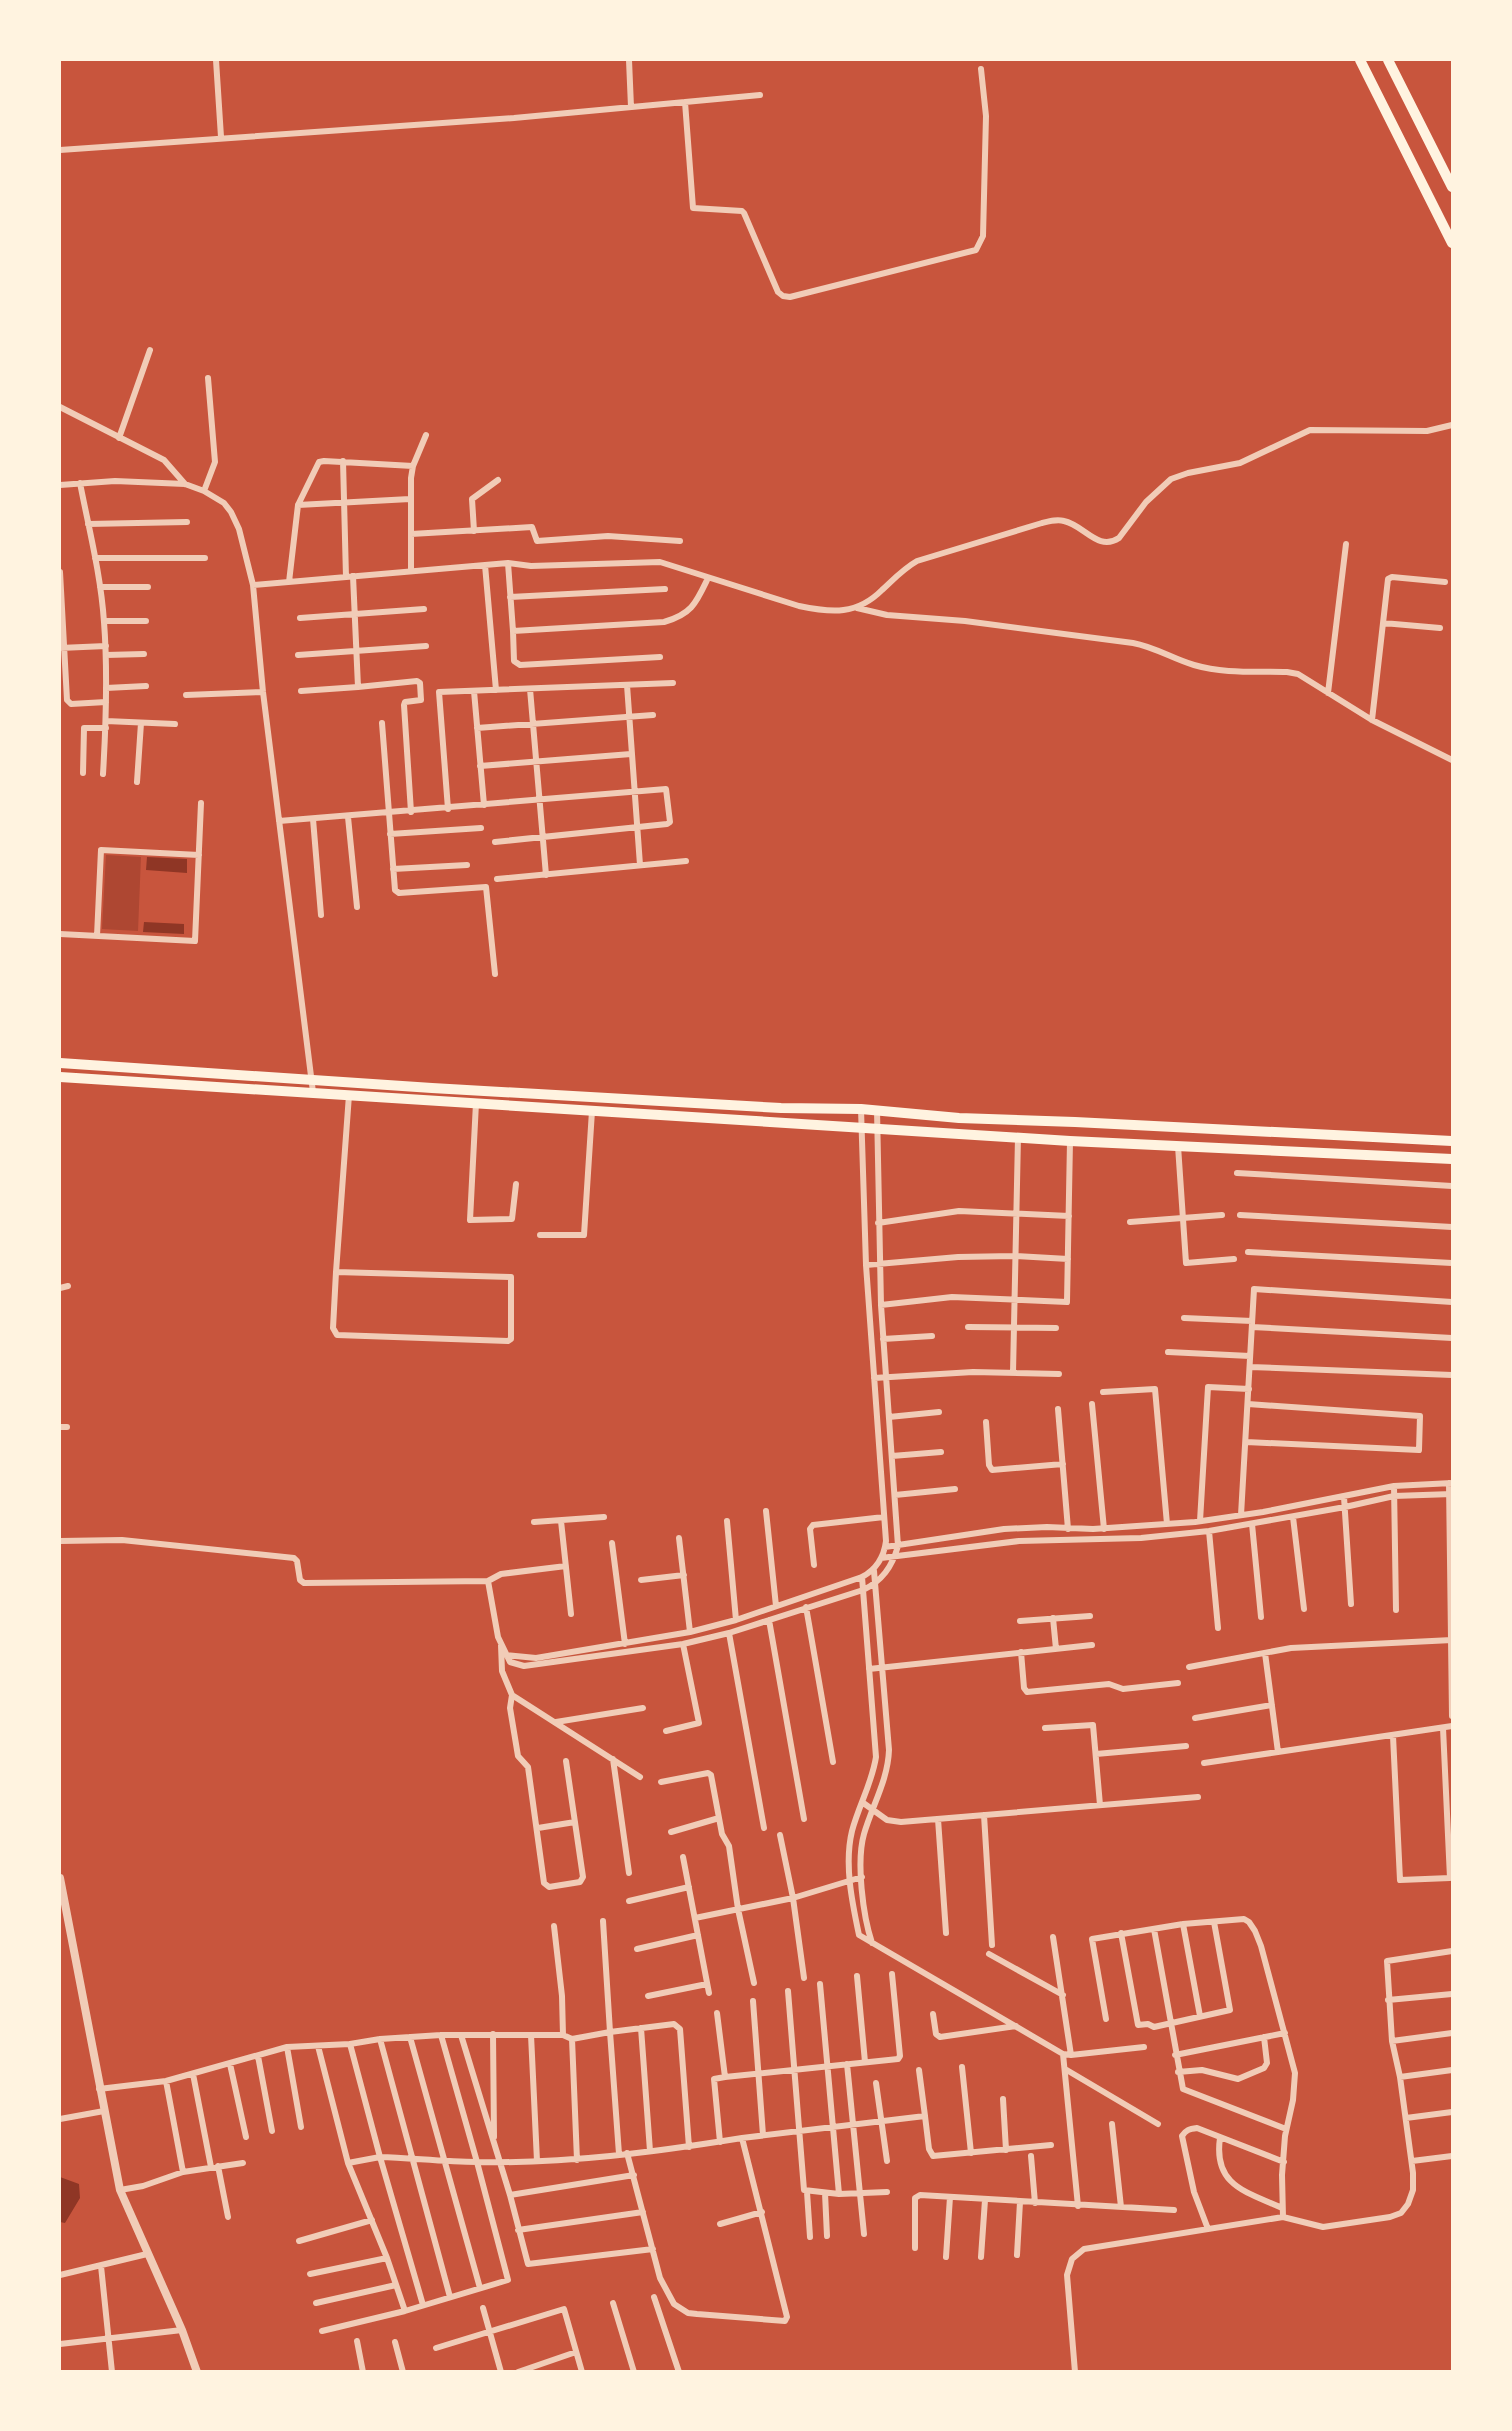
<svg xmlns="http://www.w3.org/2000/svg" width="1512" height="2431" viewBox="0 0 1512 2431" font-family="'Varela Round',sans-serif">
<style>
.green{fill:#ae4732}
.water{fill:#8f3625}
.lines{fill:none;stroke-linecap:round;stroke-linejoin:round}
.minor{stroke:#f1ccb7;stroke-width:6}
.tertiary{stroke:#f1ccb7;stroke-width:8}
.trunk{stroke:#fff3e0;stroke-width:10}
</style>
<rect width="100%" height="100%" fill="#c8553d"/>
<path class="green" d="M106,855L141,857L138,931L102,929Z"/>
<path class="water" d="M147,857L187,859V873L146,870Z
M144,922L184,924V934L143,932Z
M60,2177L79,2184L80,2198L65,2223L60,2222Z"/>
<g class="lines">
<path class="minor" d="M216,60L221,137
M629,60L631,107
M685,102L693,208L742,211L744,213L778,292L783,296L790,297L976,250L983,236L986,116L981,69
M60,150L514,118L760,95
M60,407L164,460L185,484
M119,438L150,350
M343,461L346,577
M80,483C89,529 101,576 104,622C108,673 106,724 103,774
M60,485L115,481L185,484L204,491L224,503L231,512L239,529L253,585L263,692L313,1092
M204,491L215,462L208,378
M298,505L410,499
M88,524L187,522
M474,531L472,499L498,480
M411,534L532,527L537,541L608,536L680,541
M95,558H205
M508,563L513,631L664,622C692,614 696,603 708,578
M485,565L496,690
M411,571V478L413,466L426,435
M60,572L67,700L71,704L106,702
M289,582L298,505L319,462L324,461L413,466
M253,585L508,563L531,566L660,562L799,606C832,613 857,615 882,590C894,579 903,569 917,561L1042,523C1050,521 1057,519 1064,521C1084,525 1098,552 1119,538L1146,502L1171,479L1188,473L1240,463L1310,430L1427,431L1452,425
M100,587H148
M510,597L665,589
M857,608L887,615L965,621L1133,643C1155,647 1173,659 1194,665C1225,674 1255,671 1287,672L1298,674L1372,720L1452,760
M300,618L424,609
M104,621H146
M1383,623L1440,628
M513,631L514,661L520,665L660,657
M60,648L106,646
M106,655L144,654
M298,655L426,646
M627,685L640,865
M358,687L417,681L420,683L421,700L405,702L404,705L411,812
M106,688L146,686
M530,689L546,875
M301,691L358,687L353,576
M474,691L484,805
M1328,693L1346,544
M186,695L263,692
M1372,720L1388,579L1392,577L1445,582
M106,721L175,724
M382,723L395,890L399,893L486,887L495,974
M477,728L653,715
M480,766L631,754
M83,773L84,728H106
M137,782L141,723
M448,809L439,692L673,683
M348,817L357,907
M313,819L321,915
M279,821L666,789L670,822L667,824L495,842
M390,834L481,828
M393,869L467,865
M497,879L686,861
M60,934L195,941L201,803
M97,936L101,850L199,855
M476,1103L470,1220L512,1219L516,1184
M1178,1146L1186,1263L1234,1259
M1237,1173L1452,1186
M1240,1215L1452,1227
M1130,1222L1222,1215
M878,1223L959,1211L1069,1216
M540,1235H584L592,1111
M1248,1252L1452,1263
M866,1265L958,1257L1014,1256L1068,1259
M336,1272L333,1328L337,1335L508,1341L511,1339V1277L336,1272L349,1095
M60,1288L68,1286
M881,1305L952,1297L1067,1302L1070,1141
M1184,1318L1252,1321
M968,1327L1056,1328
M1252,1327L1452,1338
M883,1339L932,1336
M1168,1352L1250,1356
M1250,1367L1452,1375
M1013,1373L1018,1137
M874,1378L973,1372L1059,1374
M1103,1392L1155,1389L1167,1524
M1092,1404L1104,1529
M1058,1409L1068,1529
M889,1417L939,1412
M986,1422L989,1465L992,1470L1063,1464
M60,1427H67
M1246,1442L1419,1450L1420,1416L1248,1404
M892,1456L941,1452
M1449,1483L1452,1716
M1394,1486L1396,1610
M895,1495L955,1489
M1344,1497L1351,1604
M766,1511L776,1606
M1241,1515L1254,1289L1452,1302
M1293,1517L1304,1609
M561,1521L571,1614
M727,1521L736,1620
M1200,1521L1208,1387L1249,1389
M534,1522L604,1517
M1252,1524L1261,1617
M1209,1531L1218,1628
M679,1538L690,1632
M60,1541L122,1540L294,1558L297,1561L300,1580L304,1583L488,1581L498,1637L510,1662L524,1666L683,1644L729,1633L863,1590C882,1581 892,1567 898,1546L881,1305L877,1110
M612,1543L625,1644
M885,1547L1004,1529L1047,1527L1093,1529L1195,1522L1263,1512L1394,1486L1452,1483
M881,1558L1019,1541L1141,1538L1209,1531L1345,1507L1394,1496L1452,1494
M814,1565L810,1529L813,1525L884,1517
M862,1577L876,1757C872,1783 859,1805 852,1831C844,1864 852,1902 859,1935L1063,2054L1071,2055L1053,1937
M641,1580L684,1575
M488,1581L501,1574L566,1566
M806,1607L833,1762
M1053,1618L1056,1649
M769,1620L804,1819
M1020,1621L1090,1616
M729,1633L764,1828
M501,1645L502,1671L512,1695L640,1777
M1021,1652L1024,1688L1027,1692L1109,1684L1123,1689L1178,1683
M1265,1653L1278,1752
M506,1655L536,1658L690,1632L736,1620L862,1577C877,1569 884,1557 886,1541L866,1265L861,1109
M1189,1667L1291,1648L1452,1640
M869,1669L1092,1645
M512,1695L510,1708L518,1756L528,1767L544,1883L549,1887L580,1882L583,1877L566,1761
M1195,1718L1272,1705
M556,1722L643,1708
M1045,1728L1093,1725L1100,1805
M666,1731L699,1723L683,1644
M1393,1736L1400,1880L1450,1878L1443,1728
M1096,1754L1186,1746
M613,1759L629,1873
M1204,1763L1452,1726
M661,1782L708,1773L711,1775L722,1834L729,1846L738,1909L754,1983
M862,1802L887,1820L901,1822L1198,1797
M984,1815L992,1945
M938,1819L946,1933
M538,1828L575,1822
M671,1832L719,1818
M780,1835L793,1898L804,1978
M683,1857L709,1993
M629,1901L689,1887
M695,1918L793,1898L862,1877
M603,1921L610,2032L674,2024L680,2029L689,2147
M1183,1924L1200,2016
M1154,1929L1183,2089L1286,2129
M1121,1933L1138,2025L1148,2024L1154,2027L1230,2010L1214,1922
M872,1943C863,1916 856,1862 864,1834C872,1806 888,1780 889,1750L874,1571
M637,1949L698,1935
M989,1954L1063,1995
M857,1976L865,2062
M788,1991L804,2190L839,2194L820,1984
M648,1996L707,1984
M1388,2000L1452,1994
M753,2001L763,2135
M717,2013L725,2077L714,2079L720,2142
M933,2014L936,2034L940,2037L1016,2026
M1106,2019L1092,1939L1183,1924L1244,1919L1249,1922L1255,1931L1261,1946L1295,2073L1293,2100L1285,2136L1282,2175L1283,2217
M641,2028L650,2151
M493,2034L494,2137
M461,2035L510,2195L528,2264L653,2249
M531,2035L537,2161
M563,2035L572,2039L577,2160
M410,2037L480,2288
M380,2039L450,2297
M572,2039L610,2032L619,2154
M1392,2041L1452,2033
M350,2044L380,2157C412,2158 444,2162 477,2162C566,2164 655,2152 742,2138L787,2317L785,2321L697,2314L688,2313L674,2304L660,2278L627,2153
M318,2046L348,2163L387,2258L405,2311
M287,2047L301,2127
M1063,2054L1078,2206
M1071,2055L1144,2047
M1175,2055L1285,2033
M258,2056L272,2131
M230,2064L246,2137
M847,2064L864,2234
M962,2067L971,2153
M1065,2069L1158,2124
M919,2070L925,2116
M1178,2072L1202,2070L1238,2079L1264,2068L1267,2063L1264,2037
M193,2074L211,2167
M725,2077L898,2059L900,2056L892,1974
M1400,2077L1452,2070
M166,2081L183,2172
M876,2083L887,2161
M99,2089L166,2081L287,2047L350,2044L380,2039L441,2035H563L562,1996L554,1926
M1003,2099L1006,2150
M1406,2118L1452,2112
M60,2119L104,2111
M1112,2124L1121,2207
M742,2138L925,2116L929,2149L933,2156L1051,2145
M1220,2138C1213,2186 1247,2192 1282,2208
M1031,2156L1035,2203
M1412,2161L1452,2156
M348,2163L380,2157L423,2305
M218,2166L228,2217
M120,2190L143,2186L183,2172L243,2163
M807,2192L810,2237
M825,2193L827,2236
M839,2194L887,2192
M510,2195L634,2175
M720,2224L762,2212
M1208,2229L1194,2192L1182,2136C1186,2130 1189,2129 1197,2128L1284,2162
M518,2230L643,2212
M299,2241L372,2220
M915,2248V2198L920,2195L1174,2210
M1017,2255L1020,2202
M946,2257L950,2197
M981,2257L985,2200
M101,2266L112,2372
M310,2274L387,2258
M60,2275L147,2254
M654,2297L679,2372
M316,2303L396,2285
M613,2303L634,2372
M483,2308L501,2372
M322,2331L405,2311L508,2280L477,2162L441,2035
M357,2341L363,2372
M395,2342L403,2372
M60,2344L182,2330
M436,2348L564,2309L582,2372
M518,2372L576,2352
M1075,2372L1067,2275L1072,2259L1084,2249L1283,2217L1323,2227L1390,2217L1401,2213L1408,2204L1413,2190V2173L1400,2077L1392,2041L1387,1961L1452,1951"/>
<path class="tertiary" d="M60,1878L120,2190L182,2330L197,2372"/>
<path class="trunk" d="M1360,60L1452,243
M1388,60L1452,187
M60,1063L432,1088L781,1108L861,1109L959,1118L1075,1122L1452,1141
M60,1077L1070,1141L1452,1159"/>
</g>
<rect width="1512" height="2431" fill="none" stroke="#fff3e0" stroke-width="122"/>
</svg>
